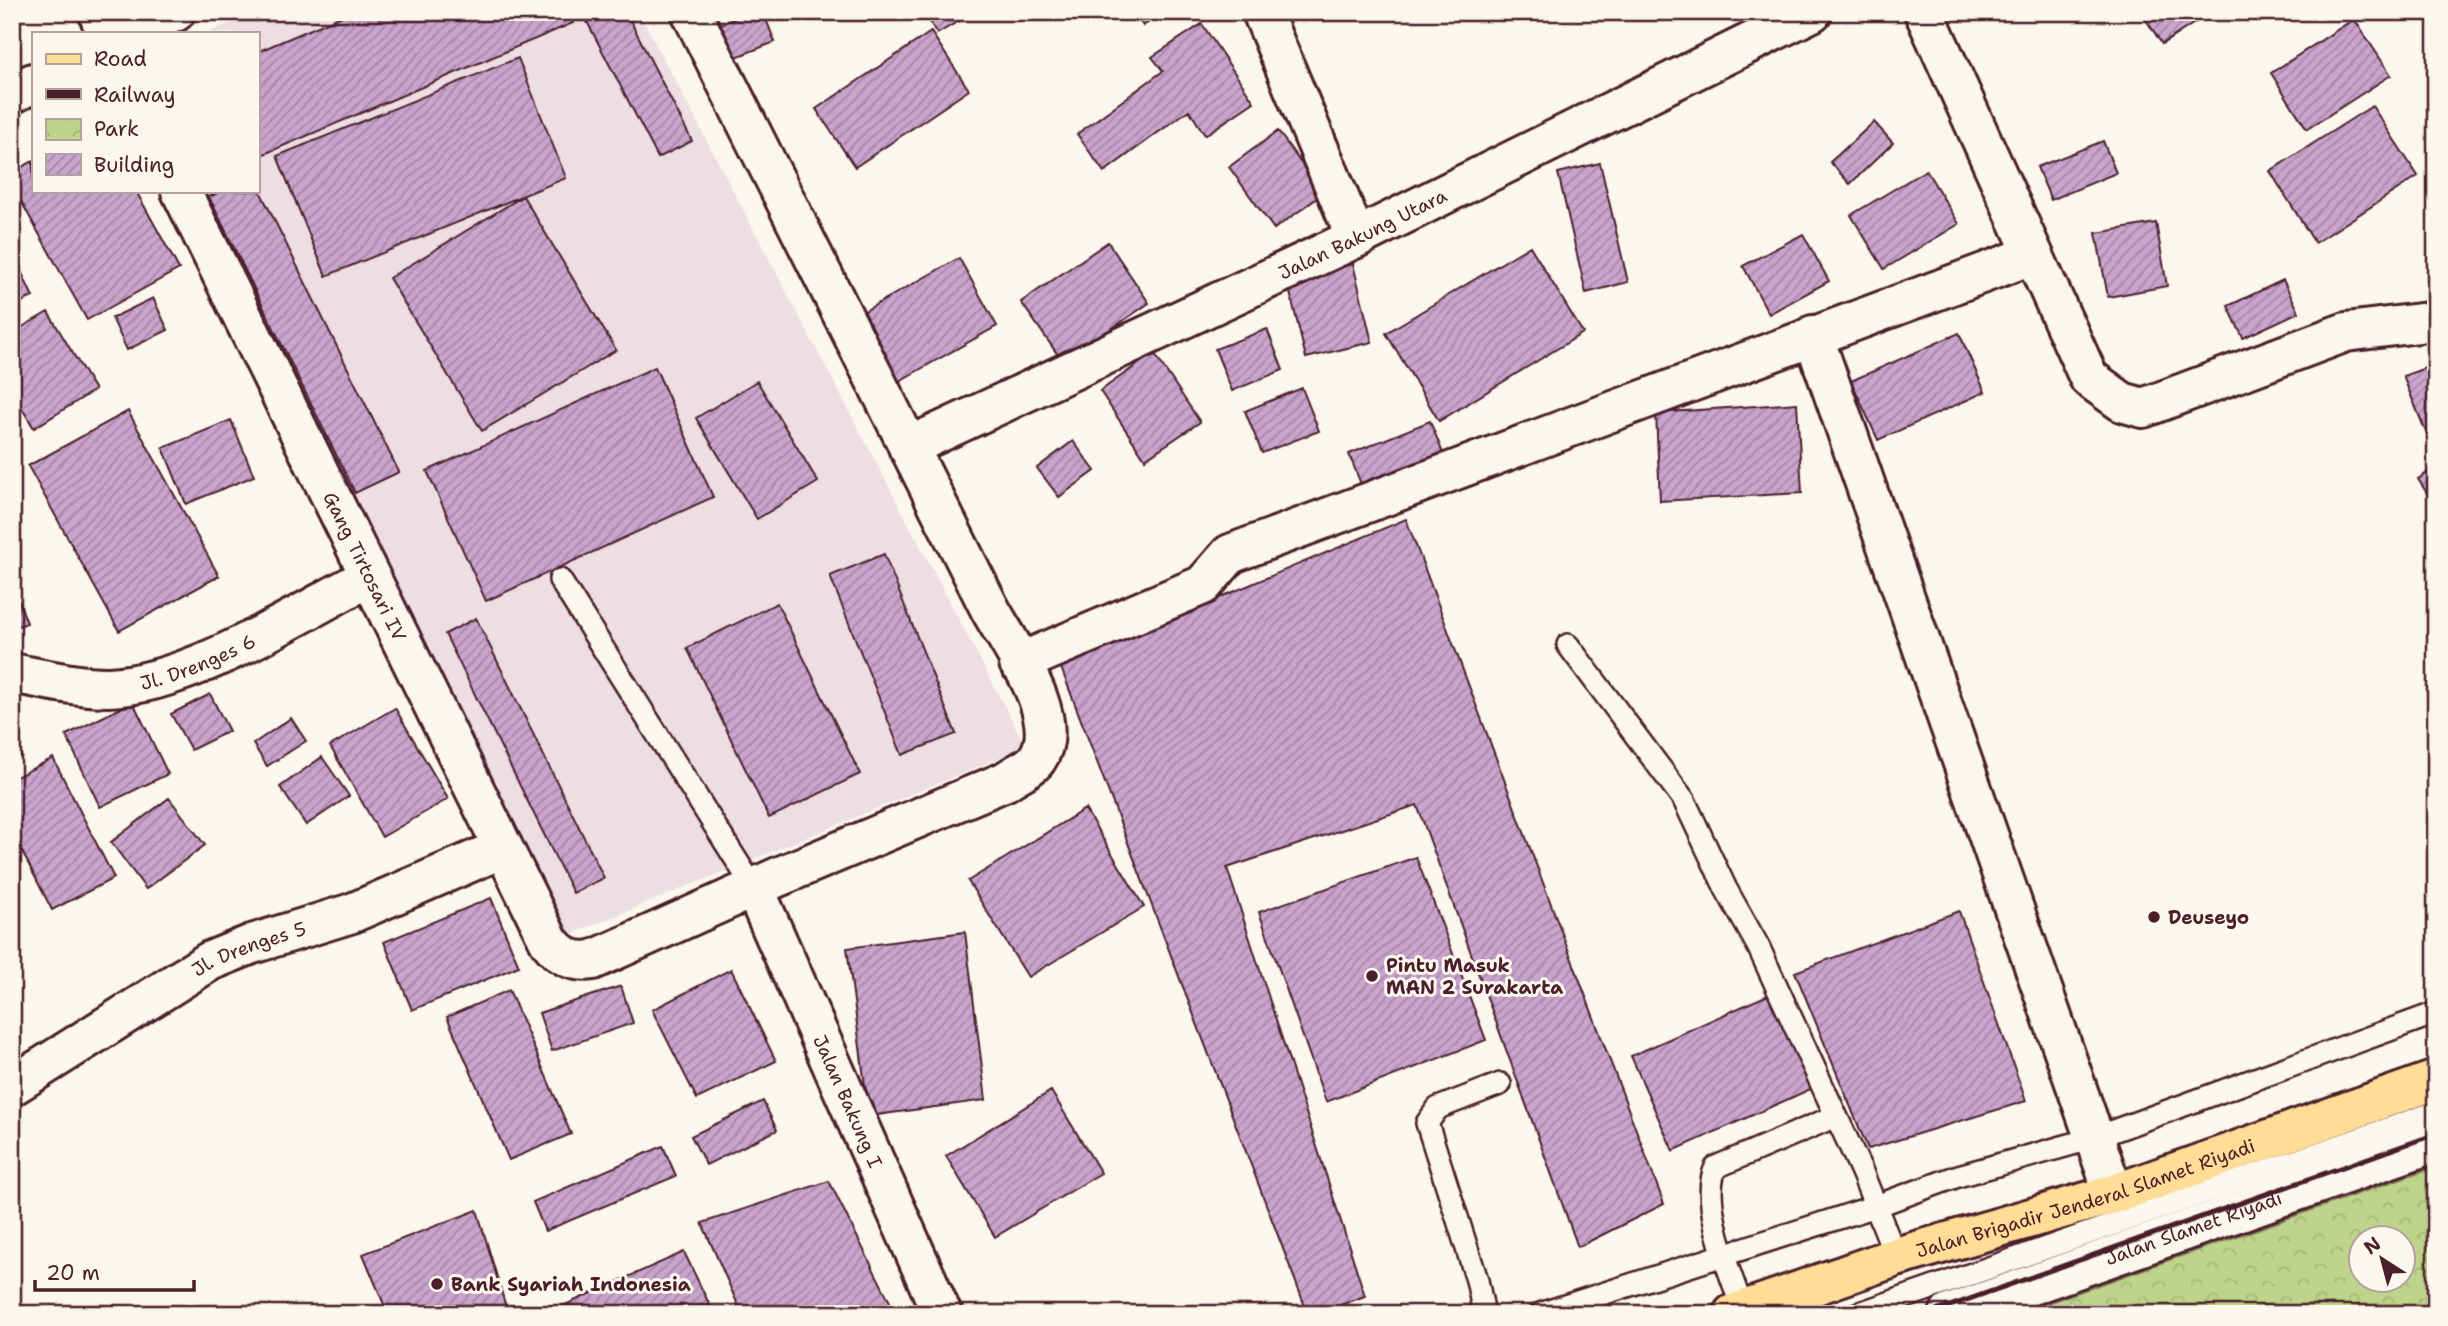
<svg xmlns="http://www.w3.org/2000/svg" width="2448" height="1326" viewBox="0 0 2448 1326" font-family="'Shantell Sans',sans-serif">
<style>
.built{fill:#ecdee3}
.park{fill:url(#park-crowns);stroke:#847a5a;stroke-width:2;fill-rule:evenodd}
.building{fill:url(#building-hatch);stroke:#4a1f2b;stroke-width:2}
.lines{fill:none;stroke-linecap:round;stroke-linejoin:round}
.service-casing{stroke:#4a1f2b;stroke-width:26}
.minor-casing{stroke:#4a1f2b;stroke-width:44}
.primary-casing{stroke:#4a1f2b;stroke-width:44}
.service{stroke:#fbf7ec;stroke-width:21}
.minor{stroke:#fbf7ec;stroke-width:38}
.primary{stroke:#fedd96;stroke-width:38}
.rail{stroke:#4a1f2b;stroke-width:5}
.poi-dot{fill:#4a1f2b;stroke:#fbf7ec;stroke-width:2.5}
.labels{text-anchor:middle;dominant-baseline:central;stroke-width:6;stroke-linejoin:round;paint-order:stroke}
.street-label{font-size:19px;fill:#4a1f2b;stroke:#fbf7ec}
.poi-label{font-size:19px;font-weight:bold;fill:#4a1f2b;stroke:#fbf7ec;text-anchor:start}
</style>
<defs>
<pattern id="park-crowns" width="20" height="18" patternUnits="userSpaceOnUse" patternTransform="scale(1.75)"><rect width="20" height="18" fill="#bdd48a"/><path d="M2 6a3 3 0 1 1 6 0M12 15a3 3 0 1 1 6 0" fill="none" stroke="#a4b677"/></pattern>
<pattern id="building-hatch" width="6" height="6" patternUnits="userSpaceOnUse" patternTransform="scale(1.75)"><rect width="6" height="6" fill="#c9a4cd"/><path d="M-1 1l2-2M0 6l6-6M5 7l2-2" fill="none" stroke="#a585a7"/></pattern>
</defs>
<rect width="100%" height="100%" fill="#fbf7ec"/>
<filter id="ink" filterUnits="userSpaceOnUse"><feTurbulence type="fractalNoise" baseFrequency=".0143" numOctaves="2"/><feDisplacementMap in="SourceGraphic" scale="14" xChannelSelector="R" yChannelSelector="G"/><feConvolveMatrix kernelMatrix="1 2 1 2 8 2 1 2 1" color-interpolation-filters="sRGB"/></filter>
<g filter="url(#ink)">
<path class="built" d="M258,12H639L1026,747L557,940L188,191H257V33H207Z"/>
<path class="park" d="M2436,1166V1314H2016ZM2360,1238H2402V1280H2360Z"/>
<path class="building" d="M351,12H569L573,23L257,157V52Z
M582,12H626L692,141L658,158Z
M749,12H763L775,42L731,59L719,25Z
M924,12H974L937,34Z
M1134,12H1164L1143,26Z
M2141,12H2211L2162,44Z
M2354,19L2391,75L2307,129L2271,73Z
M1202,24L1254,102L1205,135L1189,110L1104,172L1077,134L1163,71L1152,57Z
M931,32L969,90L855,167L816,109Z
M518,58L566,178L326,276L277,156Z
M2372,106L2418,176L2315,243L2270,171Z
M1874,122L1893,143L1850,184L1830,162Z
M1278,131L1323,194L1274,229L1229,167Z
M2103,141L2116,173L2051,200L2037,167Z
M33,161V191H136L179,269L87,320L12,185V173Z
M1600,163L1628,282L1586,293L1558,173Z
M1926,170L1959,224L1884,269L1851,215Z
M257,185L399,472L355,493L209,197L221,191H257Z
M523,196L616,350L482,431L389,278Z
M2156,223L2167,286L2108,297L2096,233Z
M1803,234L1829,281L1769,314L1743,266Z
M1108,242L1149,303L1063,362L1021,302Z
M1530,246L1583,333L1439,421L1386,333Z
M12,252L33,297L12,306Z
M959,258L997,326L894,384L856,316Z
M1353,264L1372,342L1306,358L1287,280Z
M2283,280L2299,312L2243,338L2228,306Z
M153,298L168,330L127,350L112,318Z
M48,312L95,390L34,428L12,392V333Z
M1267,329L1283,370L1232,391L1215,349Z
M1959,333L1985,392L1878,440L1851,381Z
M1154,353L1200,422L1145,459L1100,391Z
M2436,364V445L2432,447L2403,376Z
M655,367L713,497L486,601L427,471Z
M757,381L818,482L757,519L696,418Z
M1302,388L1319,431L1262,453L1245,411Z
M1797,403L1802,493L1660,501L1656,413Z
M128,411L219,576L119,631L28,466Z
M231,420L254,476L186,504L163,448Z
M1430,421L1446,461L1365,494L1349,454Z
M1073,441L1095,471L1059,497L1037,468Z
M2436,467V507L2418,479Z
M1406,519L1664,1204L1578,1247L1417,805L1227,868L1365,1296L1317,1314H1308L1060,665Z
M884,554L956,734L902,755L830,576Z
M12,583L27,623L12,628Z
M777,603L860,774L769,818L687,648Z
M476,618L604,878L573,893L445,634Z
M210,694L229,731L191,750L171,714Z
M133,702L168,774L100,807L66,735Z
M395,708L448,799L382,837L330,746Z
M291,718L306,741L267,766L253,744Z
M12,743L21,756L12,761Z
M322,757L349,796L306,825L280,787Z
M53,758L114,878L52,910L12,832V779Z
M169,798L205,845L146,889L111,842Z
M1085,809L1144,907L1028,977L968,881Z
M1416,857L1486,1040L1326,1102L1259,912Z
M491,898L519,966L412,1010L384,942Z
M1959,911L2026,1101L1868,1149L1795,972Z
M965,932L986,1100L869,1116L847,948Z
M731,969L776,1061L697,1099L652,1010Z
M621,986L633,1023L552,1051L539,1013Z
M509,990L571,1134L509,1160L447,1017Z
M1770,994L1815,1087L1673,1151L1631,1056Z
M1051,1091L1101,1173L995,1237L946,1156Z
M763,1101L777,1130L706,1165L691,1136Z
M663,1146L676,1176L545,1231L533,1202Z
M829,1181L896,1314H742L702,1223Z
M477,1210L508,1314H388L363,1254Z
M684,1252L714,1314H545Z"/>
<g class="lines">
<g class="service-casing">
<path id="service" d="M560,580L754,888
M1568,645L1684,800L1726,889L1758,946L1862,1172L1896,1257
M1743,1310C1731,1275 1699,1201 1716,1167L1836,1116
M1484,1314L1477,1280L1427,1123L1438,1108L1500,1084
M1540,1314L1876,1206L1958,1176L2094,1138L2436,1013
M1857,1314L2436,1112"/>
</g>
<g class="minor-casing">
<g id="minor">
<path d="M98,12L106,33"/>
<path d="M1262,12L1356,238"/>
<path d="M1924,12L2089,378L2122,402L2143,408L2346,332L2436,321"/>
<path d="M129,33L175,12"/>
<path d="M12,94L33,83"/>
<path id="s1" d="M181,191L549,941C561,957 574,963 593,960L778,877L1006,781C1015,774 1031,768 1037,759C1065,719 1010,646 990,609L691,12"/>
<path d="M1813,335L2114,1194"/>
<path id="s2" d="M908,447L1356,238L1812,12"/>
<path d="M1019,663L1203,585L1230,554L2032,255"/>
<path id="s3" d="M12,673C43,679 76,687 108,687C189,685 297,614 369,577"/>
<path id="s4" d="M754,888L942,1314"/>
<path id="s5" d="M12,1086L210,961L252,944L352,913L503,848"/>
<path id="s6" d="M1949,1314L2436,1142"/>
</g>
</g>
<g class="primary-casing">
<g id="primary">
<path id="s7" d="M1733,1314L1896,1257L2114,1194L2436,1080"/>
</g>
</g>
<use href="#service" class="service"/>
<use href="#minor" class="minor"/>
<use href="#primary" class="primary"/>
<path class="rail" d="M1927,1314L2436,1134"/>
</g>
</g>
<g class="poi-dot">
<circle cx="2154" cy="917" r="7"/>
<circle cx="1372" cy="976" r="7"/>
<circle cx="437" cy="1284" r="7"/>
</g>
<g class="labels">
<g class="street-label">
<text stroke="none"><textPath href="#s2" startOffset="502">Jalan Bakung Utara</textPath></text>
<text stroke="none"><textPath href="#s1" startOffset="418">Gang Tirtosari IV</textPath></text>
<text stroke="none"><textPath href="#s3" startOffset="191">Jl. Drenges 6</textPath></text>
<text stroke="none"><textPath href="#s5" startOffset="275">Jl. Drenges 5</textPath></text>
<text stroke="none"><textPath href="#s4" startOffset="233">Jalan Bakung I</textPath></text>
<text stroke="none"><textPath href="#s7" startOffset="371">Jalan Brigadir Jenderal Slamet Riyadi</textPath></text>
<text stroke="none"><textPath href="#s6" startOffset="259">Jalan Slamet Riyadi</textPath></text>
</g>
<g class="poi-label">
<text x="2168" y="917">Deuseyo</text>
<text x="1386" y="965">Pintu Masuk<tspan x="1386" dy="22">MAN 2 Surakarta</tspan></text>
<text x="451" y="1284">Bank Syariah Indonesia</text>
</g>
</g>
<rect width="2448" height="1326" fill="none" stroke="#fbf7ec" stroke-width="42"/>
<rect x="21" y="21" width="2406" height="1284" fill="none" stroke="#4a1f2b" stroke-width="2.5" filter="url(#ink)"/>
<rect x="32" y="32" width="228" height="161" fill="#fbf7ec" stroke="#b4a19f" stroke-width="2"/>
<rect x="46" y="54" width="35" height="10" fill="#fedd96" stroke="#b4a19f" stroke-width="2"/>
<text x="94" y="66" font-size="21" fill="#4a1f2b">Road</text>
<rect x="46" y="89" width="35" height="10" fill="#4a1f2b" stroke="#b4a19f" stroke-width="2"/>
<text x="94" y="102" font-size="21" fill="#4a1f2b">Railway</text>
<rect x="46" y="119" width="35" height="21" fill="url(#park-crowns)" stroke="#b4a19f" stroke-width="2"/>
<text x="94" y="136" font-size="21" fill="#4a1f2b">Park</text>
<rect x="46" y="154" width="35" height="21" fill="url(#building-hatch)" stroke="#b4a19f" stroke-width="2"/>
<text x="94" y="172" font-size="21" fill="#4a1f2b">Building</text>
<g transform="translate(2382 1259) rotate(324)"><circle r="33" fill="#fbf7ec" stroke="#b4a19f" stroke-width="2"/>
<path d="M0-5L12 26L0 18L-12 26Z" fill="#4a1f2b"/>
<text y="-10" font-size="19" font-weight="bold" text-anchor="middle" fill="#4a1f2b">N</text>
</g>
<path d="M35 1280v10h159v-10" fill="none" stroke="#4a1f2b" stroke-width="3.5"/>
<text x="46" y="1280" font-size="21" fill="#4a1f2b" stroke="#fbf7ec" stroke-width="5" paint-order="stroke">20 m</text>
</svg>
